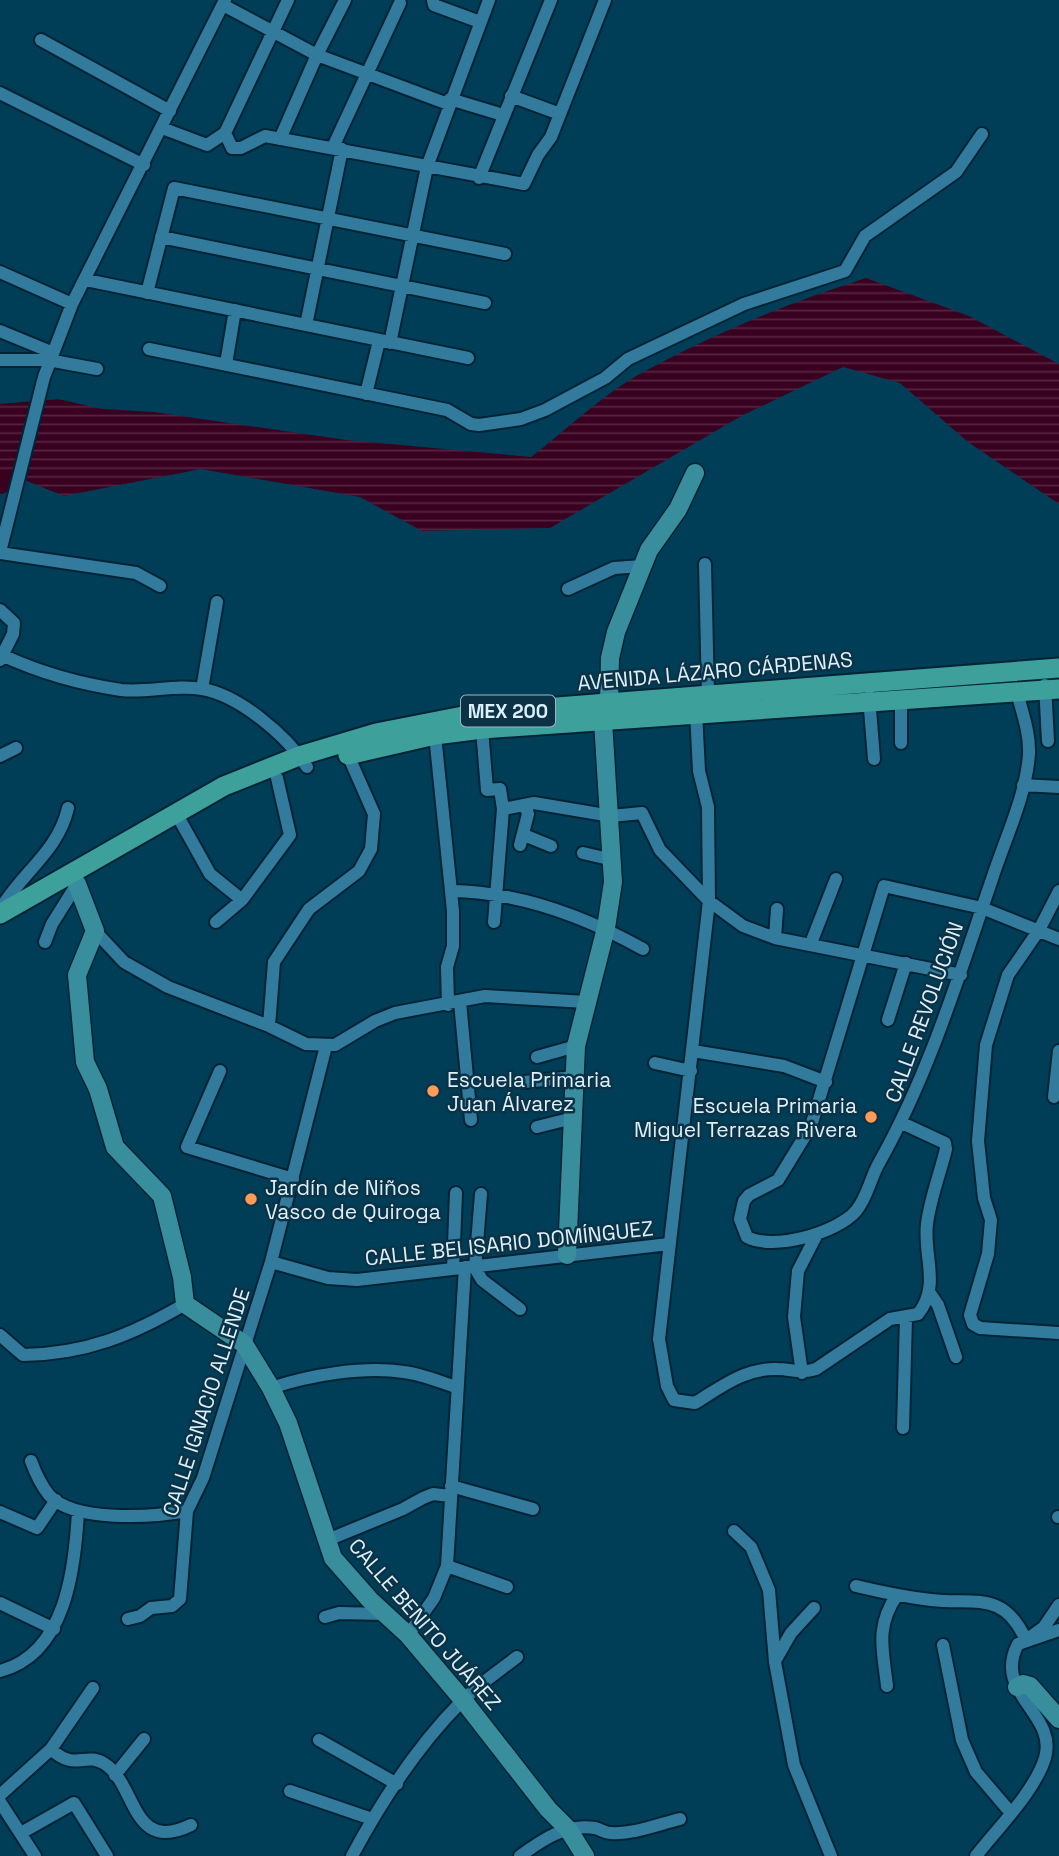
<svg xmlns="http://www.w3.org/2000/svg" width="1059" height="1856" viewBox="0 0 1059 1856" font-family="'Space Grotesk',sans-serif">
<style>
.water{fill:url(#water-rules)}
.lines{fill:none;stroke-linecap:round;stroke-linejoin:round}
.river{stroke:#390020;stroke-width:18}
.street-casing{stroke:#002435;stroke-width:16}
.secondary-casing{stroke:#002435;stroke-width:21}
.primary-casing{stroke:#002435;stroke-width:23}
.street{stroke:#337b9d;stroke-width:12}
.secondary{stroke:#388e9c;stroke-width:18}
.primary{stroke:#3ea09b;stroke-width:19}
.poi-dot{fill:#ff9b59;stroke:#0c3345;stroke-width:2.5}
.labels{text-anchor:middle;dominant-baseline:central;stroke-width:5;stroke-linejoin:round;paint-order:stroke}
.shield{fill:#0c3345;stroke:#9eb7c5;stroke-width:2}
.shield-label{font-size:19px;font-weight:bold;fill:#dcf0fc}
.street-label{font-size:21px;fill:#dcf0fc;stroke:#0c3345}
.poi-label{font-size:21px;fill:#dcf0fc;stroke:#0c3345;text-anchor:start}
</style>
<defs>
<pattern id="water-rules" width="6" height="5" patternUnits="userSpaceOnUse" patternTransform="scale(1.75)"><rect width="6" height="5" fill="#390020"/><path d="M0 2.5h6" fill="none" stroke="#552641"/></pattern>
</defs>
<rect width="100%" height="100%" fill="#003e57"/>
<path class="water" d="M866,278L969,316L1059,364V504L968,442L900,383L843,367L743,415L550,528L422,531L360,497L201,469L64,496L17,477L0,475V404L58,399L102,409L154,412L346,440L531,457C566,430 600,397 638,375C710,335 788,303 866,278Z"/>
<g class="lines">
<path class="river" d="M0,485L17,477"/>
<g class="street-casing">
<path id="street" d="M433,0L434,5L480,22
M223,5L317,55L448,104
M41,40L170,111
M0,93L144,165
M511,96L560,114
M450,99L503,115
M162,128L207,145L225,133L288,0
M225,133L232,148H241L265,136L524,184L538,155L551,137L605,0
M280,139L317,55L345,0
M333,147L400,3
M479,178L551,0
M161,237L485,303
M0,272L72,304
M86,280L468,358
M147,293L174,188L505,254
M306,325L342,149
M0,331L51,352
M390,343L427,167L489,0
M149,349L447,410L471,424L479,425L521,419L545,410L605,378L628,359L744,304L845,271L865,236L956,172L982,134
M0,360H48L97,369
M226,364L235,310
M366,394L379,341
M0,552L44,377L72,304L225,0
M0,553L136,573L160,586
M705,564L708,694
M568,589L614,568L642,566
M0,610L14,623L13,634L0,660
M4,656C41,673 81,684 121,690C148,693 176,684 202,689C239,695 287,736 307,767
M1045,685L1048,741
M202,689L217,602
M1017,692C1022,712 1030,733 1029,754C1026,797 1004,841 991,882C958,978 929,1074 879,1163C870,1179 868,1196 856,1211C837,1233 773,1251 747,1237L740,1219L744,1201L749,1195L778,1180L811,1126L884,886L982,908L1059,939
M869,697L874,759
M901,698V743
M696,712L699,771L708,807L709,901L659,1339L667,1386L674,1400L695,1403C721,1387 745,1368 777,1369C792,1369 801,1374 816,1369L890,1319L918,1314C941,1285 923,1256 927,1224C930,1199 940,1174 946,1149L945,1143L902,1123
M482,729L487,790L500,789L503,809L494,922
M435,735L453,911V946L447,967L448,1005
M0,756L16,748
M1023,785L1059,787
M503,809L534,803L611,816L642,813L660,850L709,901L743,926L775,938L961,975
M181,822L210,874L242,900
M524,835L551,846
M520,845L528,814L525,805
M583,853L613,860
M451,891C519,892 584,916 643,949
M1059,891L1039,930L1008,975L986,1045L978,1141L984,1198L991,1220L988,1254L970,1315L973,1324L980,1328L1059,1333
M0,910C21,873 58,852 68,808
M216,922L242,900L290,835L277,778
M95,931L124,962L168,987L269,1026L306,1044L335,1045L375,1021L395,1013L485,996L586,1002
M775,938L777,909
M45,942L52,924L77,884
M811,943L836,879
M460,1002L471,1120
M888,1020L906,963
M269,1026L274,962L309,909L359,871L371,849L374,814L348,755
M693,1051L784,1066L826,1082
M537,1057L576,1046
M655,1063L691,1071
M220,1071L187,1147L293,1179
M524,1082L574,1077
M1054,1097L1059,1051
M537,1127L573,1118
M481,1194L475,1268L482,1280L520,1309
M271,1262L328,1278L357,1280L669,1244
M453,1269L456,1193
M929,1292L938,1305L956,1357
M0,1335L23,1355C86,1354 132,1335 185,1304
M802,1373L794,1317L798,1271L816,1236
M271,1388C310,1375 363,1366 404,1372C422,1374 440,1382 456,1387
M903,1428L906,1318
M31,1461C35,1472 41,1485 49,1495C74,1523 153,1517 187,1511
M451,1486L533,1509
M0,1512L37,1528L56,1500
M1058,1517H1059
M734,1531L751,1547L769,1590L775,1662L794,1765L831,1856
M325,1541L403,1509L423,1498L433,1494L450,1496
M447,1566L507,1587
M856,1586C881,1592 905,1597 931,1600C976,1605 1003,1590 1026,1640L1044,1627L1059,1605
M0,1603L54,1629
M325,1617L339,1613L385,1614
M128,1619L140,1616L151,1608L172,1606L180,1599L187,1511L203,1478L271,1262L326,1046
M408,1635L434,1598L447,1566L465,1267
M943,1645L962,1740L976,1772L1011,1813
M775,1661L791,1633L814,1608
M0,1671C66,1654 75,1568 78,1511
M887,1686C883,1650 875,1627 897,1595
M319,1740L397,1784
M51,1749C75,1772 85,1751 105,1764C137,1785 131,1854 191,1825
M115,1775L144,1739
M290,1791L372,1819
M0,1795L51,1749L93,1688
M0,1802L35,1856
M21,1833L74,1803L107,1856
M352,1856C381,1802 418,1745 462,1701C478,1685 499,1671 517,1657
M520,1856C542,1840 566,1823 595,1828C600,1829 605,1833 611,1833C632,1835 659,1824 680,1819
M976,1856C997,1829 1035,1791 1045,1758C1058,1714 992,1693 1018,1644L1059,1630"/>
</g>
<g class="secondary-casing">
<path id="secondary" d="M609,703L610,658L616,632L649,550L678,509L695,473
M77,884L95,931L77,975L85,1062L98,1089L115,1147L162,1196L182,1277L185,1304L244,1344L271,1388L288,1423L333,1558L370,1600L408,1635L463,1700L548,1809L568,1829L585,1856
M567,1255L576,1046L606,928L613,882L603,721
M1017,1687L1023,1684L1030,1686L1059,1719"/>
</g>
<g class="primary-casing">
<path id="primary" d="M348,755L435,735L482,729L1059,689
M0,914L224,786L299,756L376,733L478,713L1059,668"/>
</g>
<use href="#street" class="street"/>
<use href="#secondary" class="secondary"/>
<use href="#primary" class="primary"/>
</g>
<g class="poi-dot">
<circle cx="433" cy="1091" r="7"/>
<circle cx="871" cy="1117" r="7"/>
<circle cx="251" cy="1199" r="7"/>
</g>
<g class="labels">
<rect class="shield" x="461" y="695.5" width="94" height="31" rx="5"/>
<g class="shield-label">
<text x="508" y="711">MEX 200</text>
</g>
<g class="street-label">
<text transform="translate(715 671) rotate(-5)">AVENIDA LÁZARO CÁRDENAS</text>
<text transform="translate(924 1012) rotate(-70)">CALLE REVOLUCIÓN</text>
<text transform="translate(509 1243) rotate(-6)">CALLE BELISARIO DOMÍNGUEZ</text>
<text transform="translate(206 1402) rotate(-72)">CALLE IGNACIO ALLENDE</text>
<text transform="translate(425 1624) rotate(49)">CALLE BENITO JUÁREZ</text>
</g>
<g class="poi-label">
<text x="447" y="1079">Escuela Primaria<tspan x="447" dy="24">Juan Álvarez</tspan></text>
<text x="857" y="1105" text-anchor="end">Escuela Primaria<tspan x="857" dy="24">Miguel Terrazas Rivera</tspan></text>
<text x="265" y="1187">Jardín de Niños<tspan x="265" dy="24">Vasco de Quiroga</tspan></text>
</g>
</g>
</svg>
